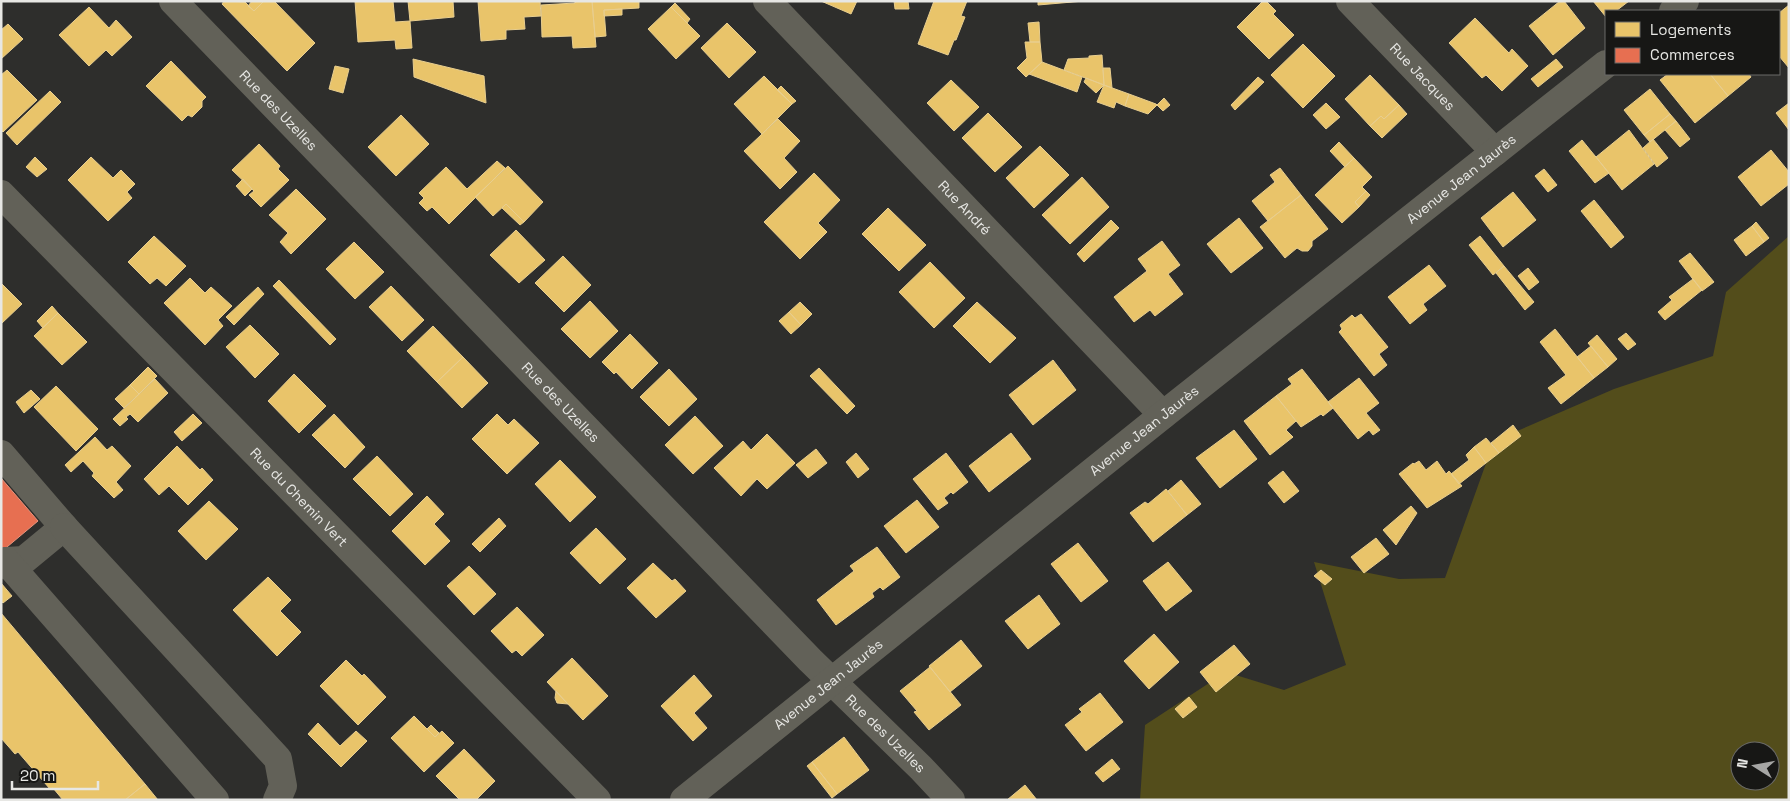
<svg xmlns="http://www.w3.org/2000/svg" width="1790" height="801" viewBox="0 0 1790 801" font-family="'Space Grotesk',sans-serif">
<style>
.green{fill:#534d1b;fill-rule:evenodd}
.homes{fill:#e9c46a;stroke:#e8ce8f}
.shops{fill:#e76f51;stroke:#e7937d}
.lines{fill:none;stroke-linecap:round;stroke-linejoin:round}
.minor{stroke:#626158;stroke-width:28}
.labels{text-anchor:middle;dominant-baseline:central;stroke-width:5;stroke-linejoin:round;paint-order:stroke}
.street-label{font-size:14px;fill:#e7e7e4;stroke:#171715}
</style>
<rect width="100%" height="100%" fill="#2e2e2c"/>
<path class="green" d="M1789,236V800H1140L1145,725L1226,672L1284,690L1346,665L1314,562L1399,579L1445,578L1494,441L1614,389L1713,356L1726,292ZM1740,751H1770V781H1740Z"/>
<path class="homes" d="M224,1L245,2L254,11L264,1H274L315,43L287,71L222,4Z
M252,1H264L254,11L248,6Z
M355,1H393L395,22L410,21L412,48L396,49L395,40L358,42Z
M408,1H453L454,17L410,21Z
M478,1H540L541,16L524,17L525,29L506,30V39L481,41Z
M575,1H592L596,47L573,48L572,36L542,37L541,5L575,3Z
M592,1H639V8L604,10L606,36L595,37Z
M821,1H857L851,14Z
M894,1H908L909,9H895Z
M934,1H967L961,16L965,17L956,40H954L948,55L918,44Z
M1038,1H1084L1038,5Z
M1263,1H1266L1276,11L1273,14L1294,35L1269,59L1237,27Z
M1560,1H1564L1585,28L1553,55L1529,26Z
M1593,1H1629L1616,11H1606V17Z
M675,3L690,19L687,23L671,7Z
M1789,5V68L1779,56V13Z
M89,7L109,28L116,20L132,37L112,56L106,50L89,66L59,35Z
M671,7L700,36L676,59L648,29Z
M622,9V15L604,16V10Z
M1475,18L1509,53L1512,49L1528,66L1502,91L1486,75L1482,78L1449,43Z
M1039,22L1040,42H1030L1028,23Z
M727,23L756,52L729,78L701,48Z
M8,24L23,39L1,59V30Z
M1025,42H1040L1042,62L1026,77L1017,68L1027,58Z
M1303,44L1335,76L1303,108L1271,75Z
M1102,55L1104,85L1064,70L1068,59L1089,58V56Z
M413,59L484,76L486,103L414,77Z
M1556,59L1563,67L1538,87L1531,79Z
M171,61L206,97L202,101V107L192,117L188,115L182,121L146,86Z
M1042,62L1082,77L1077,92L1029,74Z
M335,66L349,69L343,93L329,89Z
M1103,68H1110L1112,88L1104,85Z
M7,70L37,100L3,132L1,130V75Z
M1668,74H1710L1728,96L1695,123L1660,80Z
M1710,74H1749L1751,77L1728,96Z
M1370,75L1399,105L1384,119L1381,116L1370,126L1345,99Z
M764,76L792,104L762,134L734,104Z
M1258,77L1264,82L1235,110L1231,105Z
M1086,78L1104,85L1096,93L1084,82Z
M951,80L979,107L954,131L927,103Z
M1104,85L1129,94L1125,106L1116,102L1114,108L1097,102Z
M781,86L796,101L792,104L777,90Z
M1650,89L1670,114L1644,135L1624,110Z
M50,91L61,102L17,145L6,133Z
M1129,94L1156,104L1157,105L1148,114L1125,106Z
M1164,98L1170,105L1163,111L1157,105Z
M1326,103L1340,117L1326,129L1313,115Z
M1789,103V130L1776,113Z
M1399,105L1407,114L1382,138L1370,126L1381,116L1384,119Z
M988,113L1022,147L995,172L962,138Z
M1670,114L1676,121L1650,142L1644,135Z
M401,115L429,144L396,176L368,147Z
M778,119L800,141L784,158L797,172L780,189L744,151Z
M1676,121L1690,139L1680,147L1665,130Z
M1629,130L1654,164L1622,190L1596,157Z
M1653,139L1668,158L1657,167L1643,148Z
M1582,140L1609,173L1595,183L1569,151Z
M1339,142L1354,158L1345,167L1330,151Z
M259,144L280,166L278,169L289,180L261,207L249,195L254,191L232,170Z
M1040,146L1069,175L1034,208L1006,178Z
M1771,150L1789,172V184L1761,206L1738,177Z
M35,157L47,169L37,177L26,167Z
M91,157L113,178L121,170L135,184L127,192L132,198L108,221L68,180Z
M1354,158L1372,177L1362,187L1366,191L1355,202L1359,207L1342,223L1315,195Z
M497,161L505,168L449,224L432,207L427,211L419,203L424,198L419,193L446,167L467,189Z
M508,166L543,202L524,222L506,204L493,216L475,197Z
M1280,168L1301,195L1268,221L1252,201L1275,182L1270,175Z
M1544,169L1557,185L1548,192L1535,176Z
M814,173L840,200L818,223L827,232L800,259L764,222Z
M1082,177L1109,207L1070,244L1042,215Z
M243,179L252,189L245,196L236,186Z
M296,189L326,219L291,254L280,242L288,233L269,215Z
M1366,191L1370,195L1359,207L1355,202Z
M1513,192L1536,220L1503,247L1481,218Z
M1301,195L1328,229L1312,241V246L1308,251H1302L1297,248L1285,258L1260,227Z
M1594,200L1624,237L1611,248L1581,211Z
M506,204L524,222L520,225L502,208Z
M888,208L926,245L899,271L862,234Z
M1239,218L1263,248L1231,273L1207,244Z
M1111,220L1119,228L1084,262L1077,254Z
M1756,222L1769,238L1764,242L1752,226Z
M1752,226L1764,242L1746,256L1734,240Z
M516,230L545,260L519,283L490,255Z
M154,236L186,266L166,286L157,278L150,284L128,262Z
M1480,236L1504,266L1493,275L1469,245Z
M1162,241L1180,265L1168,274L1183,294L1155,316L1150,310L1134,322L1114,297L1147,271L1138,259Z
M354,242L384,272L355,299L326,269Z
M1690,253L1714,282L1702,291L1679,261Z
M563,256L591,285L564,312L535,283Z
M930,262L965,298L934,328L899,292Z
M1429,265L1446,286L1423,304L1427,310L1410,324L1388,297Z
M1504,266L1534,302L1525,310L1496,273Z
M1528,268L1539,282L1529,290L1518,276Z
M190,278L205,293L211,287L232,306L218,320L223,326L205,345L164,303Z
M1693,279L1702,290L1665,320L1658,312L1672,300L1669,297Z
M279,280L336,339L330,345L273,286Z
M1,283L22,304L1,324Z
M391,286L424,320L402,341L369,307Z
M258,287L264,294L234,325L226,317Z
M590,301L618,331L590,358L561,329Z
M800,302L812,314L801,325L789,312Z
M977,302L1016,338L990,363L953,326Z
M52,306L58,313L43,328L37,321Z
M789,312L801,325L791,334L779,321Z
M58,313L87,342L62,365L34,336Z
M1361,314L1388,347L1379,354L1387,365L1374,376L1339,332L1342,329L1340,325L1352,315L1355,318Z
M250,325L279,354L255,378L226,347Z
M433,326L463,357L437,382L407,351Z
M1555,329L1594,378L1561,404L1548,388L1566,375L1540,342Z
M1626,333L1636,344L1628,350L1618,339Z
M630,334L658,363L632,389L616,372L614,374L602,362Z
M1597,335L1617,359L1608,367L1588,343Z
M1591,346L1608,367L1594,378L1577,357Z
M463,357L488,383L462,408L437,382Z
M1053,360L1076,390L1033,425L1009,395Z
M148,367L157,376L139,394L130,385Z
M819,368L855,406L847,414L810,376Z
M669,369L697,399L669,426L640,397Z
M1302,369L1333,408L1323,416L1321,414L1301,427L1276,396L1292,384L1288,379Z
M294,374L326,406L299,433L268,401Z
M1359,378L1379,403L1366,413L1380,430L1373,435L1369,430L1358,439L1328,402Z
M155,379L168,393L138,422L130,414L126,417L128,419L120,426L113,419Z
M130,385L139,394L124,408L115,399Z
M56,386L98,429L76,451L34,407Z
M31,390L40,399L24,413L16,402Z
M1276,396L1296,421L1286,430L1293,437L1270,455L1244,421Z
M193,414L202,423L182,441L174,432Z
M334,414L365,447L345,468L312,435Z
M497,414L508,425L514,419L539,443L507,474L472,439Z
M695,416L723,446L693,474L665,445Z
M1513,425L1521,436L1499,453L1491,443Z
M1234,430L1257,459L1220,488L1196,458Z
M1011,433L1031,459L989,492L969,466Z
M767,434L795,463L767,489L757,479L741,496L714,468L743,441L751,450Z
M95,437L107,450L112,446L131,466L116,482L123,490L114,498L92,476L94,473L83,461L71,472L65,465Z
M1486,438L1499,453L1486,463L1474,447Z
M177,446L200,470L202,468L213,480L188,505L169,486L159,495L144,479Z
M1474,447L1486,463L1459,484L1451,474L1469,460L1466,455Z
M816,449L827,463L808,478L796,465Z
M856,453L869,469L858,478L846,462Z
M946,453L968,482L953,494L951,492L944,498L948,503L938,510L913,479Z
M377,456L413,494L390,516L353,479Z
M560,460L596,497L570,522L535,484Z
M1419,461L1426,470L1437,461L1446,474L1449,471L1462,486L1427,508L1399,474L1413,463L1414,464Z
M1283,471L1299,491L1284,503L1268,483Z
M1181,480L1201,504L1187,515L1168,491Z
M1166,489L1187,515L1153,542L1130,513L1145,502L1148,504Z
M427,496L444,514L434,524L450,541L425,565L392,531Z
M917,500L939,527L906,553L884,526Z
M209,501L238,529L206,560L178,531Z
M1411,506L1417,513L1396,545L1383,530Z
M499,518L506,526L480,552L472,544Z
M596,528L626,559L600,584L570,553Z
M1376,538L1389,554L1364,573L1351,557Z
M1078,543L1108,581L1081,602L1051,564Z
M877,547L900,577L883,590L880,587L872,593L874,597L836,625L817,600L854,571L850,566Z
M1168,562L1192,591L1166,611L1143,581Z
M653,563L672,581L675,579L686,591L656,618L627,588Z
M469,566L496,594L474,615L447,586Z
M1321,570L1332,579L1325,585L1314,576Z
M268,577L291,600L280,611L301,632L277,656L233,610Z
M1,583L12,596L3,603L1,601Z
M1039,595L1060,624L1028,649L1005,621Z
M517,607L544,635L522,656L516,650L512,653L491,631Z
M1,613L145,784L125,800H63L53,788L50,789L18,752L15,754L1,738Z
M1154,634L1179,662L1149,689L1124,661Z
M961,640L982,666L950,692L929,666Z
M1234,645L1250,664L1216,692L1200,672Z
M572,658L608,696L583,720L547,682Z
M346,660L362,676L364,674L386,697L358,725L320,686Z
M930,667L961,705L929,730L914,712L917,711L900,691Z
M694,675L712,696L694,713L707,728L693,741L661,706Z
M556,691L568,704L557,703L555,698Z
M1100,693L1123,722L1086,751L1065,725L1082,712L1079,709Z
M1189,697L1197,707L1183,718L1175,709Z
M414,716L435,737L442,731L454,743L424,772L391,738Z
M318,723L340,746L356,731L367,741L341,767L308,734Z
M431,725L439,733L435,737L427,729Z
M844,737L869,770L837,794L812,762Z
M464,749L495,781L476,800H460L436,776Z
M1112,759L1120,769L1103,782L1095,773Z
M812,762L837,794L832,798L807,766Z
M145,784L158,800H125Z
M1025,785L1037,800H1007Z"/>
<path class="shops" d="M1,478L38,521L1,552Z"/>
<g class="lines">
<g class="minor">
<path id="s1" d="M173,1L810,660L921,768L951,800"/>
<path id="s2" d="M767,1L1163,415"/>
<path id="s3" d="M1350,1L1495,152"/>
<path d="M1673,11L1685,1"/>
<path id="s4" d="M1,194L597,800"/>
<path d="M1,454L64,527L24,560L6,561L1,565"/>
<path d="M64,527L278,759L283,786L277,800"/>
<path d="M6,561L215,800"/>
<path id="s5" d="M684,800L1163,415L1606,64"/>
</g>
</g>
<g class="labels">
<g class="street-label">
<text stroke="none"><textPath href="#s3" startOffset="105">Rue Jacques</textPath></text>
<text stroke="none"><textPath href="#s1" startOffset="152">Rue des Uzelles</textPath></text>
<text stroke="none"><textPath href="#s5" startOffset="995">Avenue Jean Jaurès</textPath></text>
<text stroke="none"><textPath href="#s2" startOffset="286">Rue André</textPath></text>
<text stroke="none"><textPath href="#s1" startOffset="558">Rue des Uzelles</textPath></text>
<text stroke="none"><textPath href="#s5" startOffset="590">Avenue Jean Jaurès</textPath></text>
<text stroke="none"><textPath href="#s4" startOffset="425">Rue du Chemin Vert</textPath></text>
<text stroke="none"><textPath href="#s5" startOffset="185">Avenue Jean Jaurès</textPath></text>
<text stroke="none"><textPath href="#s1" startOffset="1022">Rue des Uzelles</textPath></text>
</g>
</g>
<rect width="1790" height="801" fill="none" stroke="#e7e7e4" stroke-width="5"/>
<rect x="1605" y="10" width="175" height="65" fill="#171715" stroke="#6a6a68"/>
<rect x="1615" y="22" width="25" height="15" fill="#e9c46a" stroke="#6a6a68"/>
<text x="1650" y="35" font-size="15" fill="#e7e7e4">Logements</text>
<rect x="1615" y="48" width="25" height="15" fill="#e76f51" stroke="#6a6a68"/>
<text x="1650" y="60" font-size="15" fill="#e7e7e4">Commerces</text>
<g transform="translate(1755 766) rotate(281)"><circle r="24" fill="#171715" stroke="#6a6a68"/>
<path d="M0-4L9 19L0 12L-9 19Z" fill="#a6a6a4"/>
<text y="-8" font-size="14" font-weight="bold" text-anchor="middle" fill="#e7e7e4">N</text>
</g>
<path d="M12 781v8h86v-8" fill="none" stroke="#e7e7e4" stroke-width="2.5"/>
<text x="20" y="781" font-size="15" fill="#e7e7e4" stroke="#171715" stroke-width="4" paint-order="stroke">20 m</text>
</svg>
